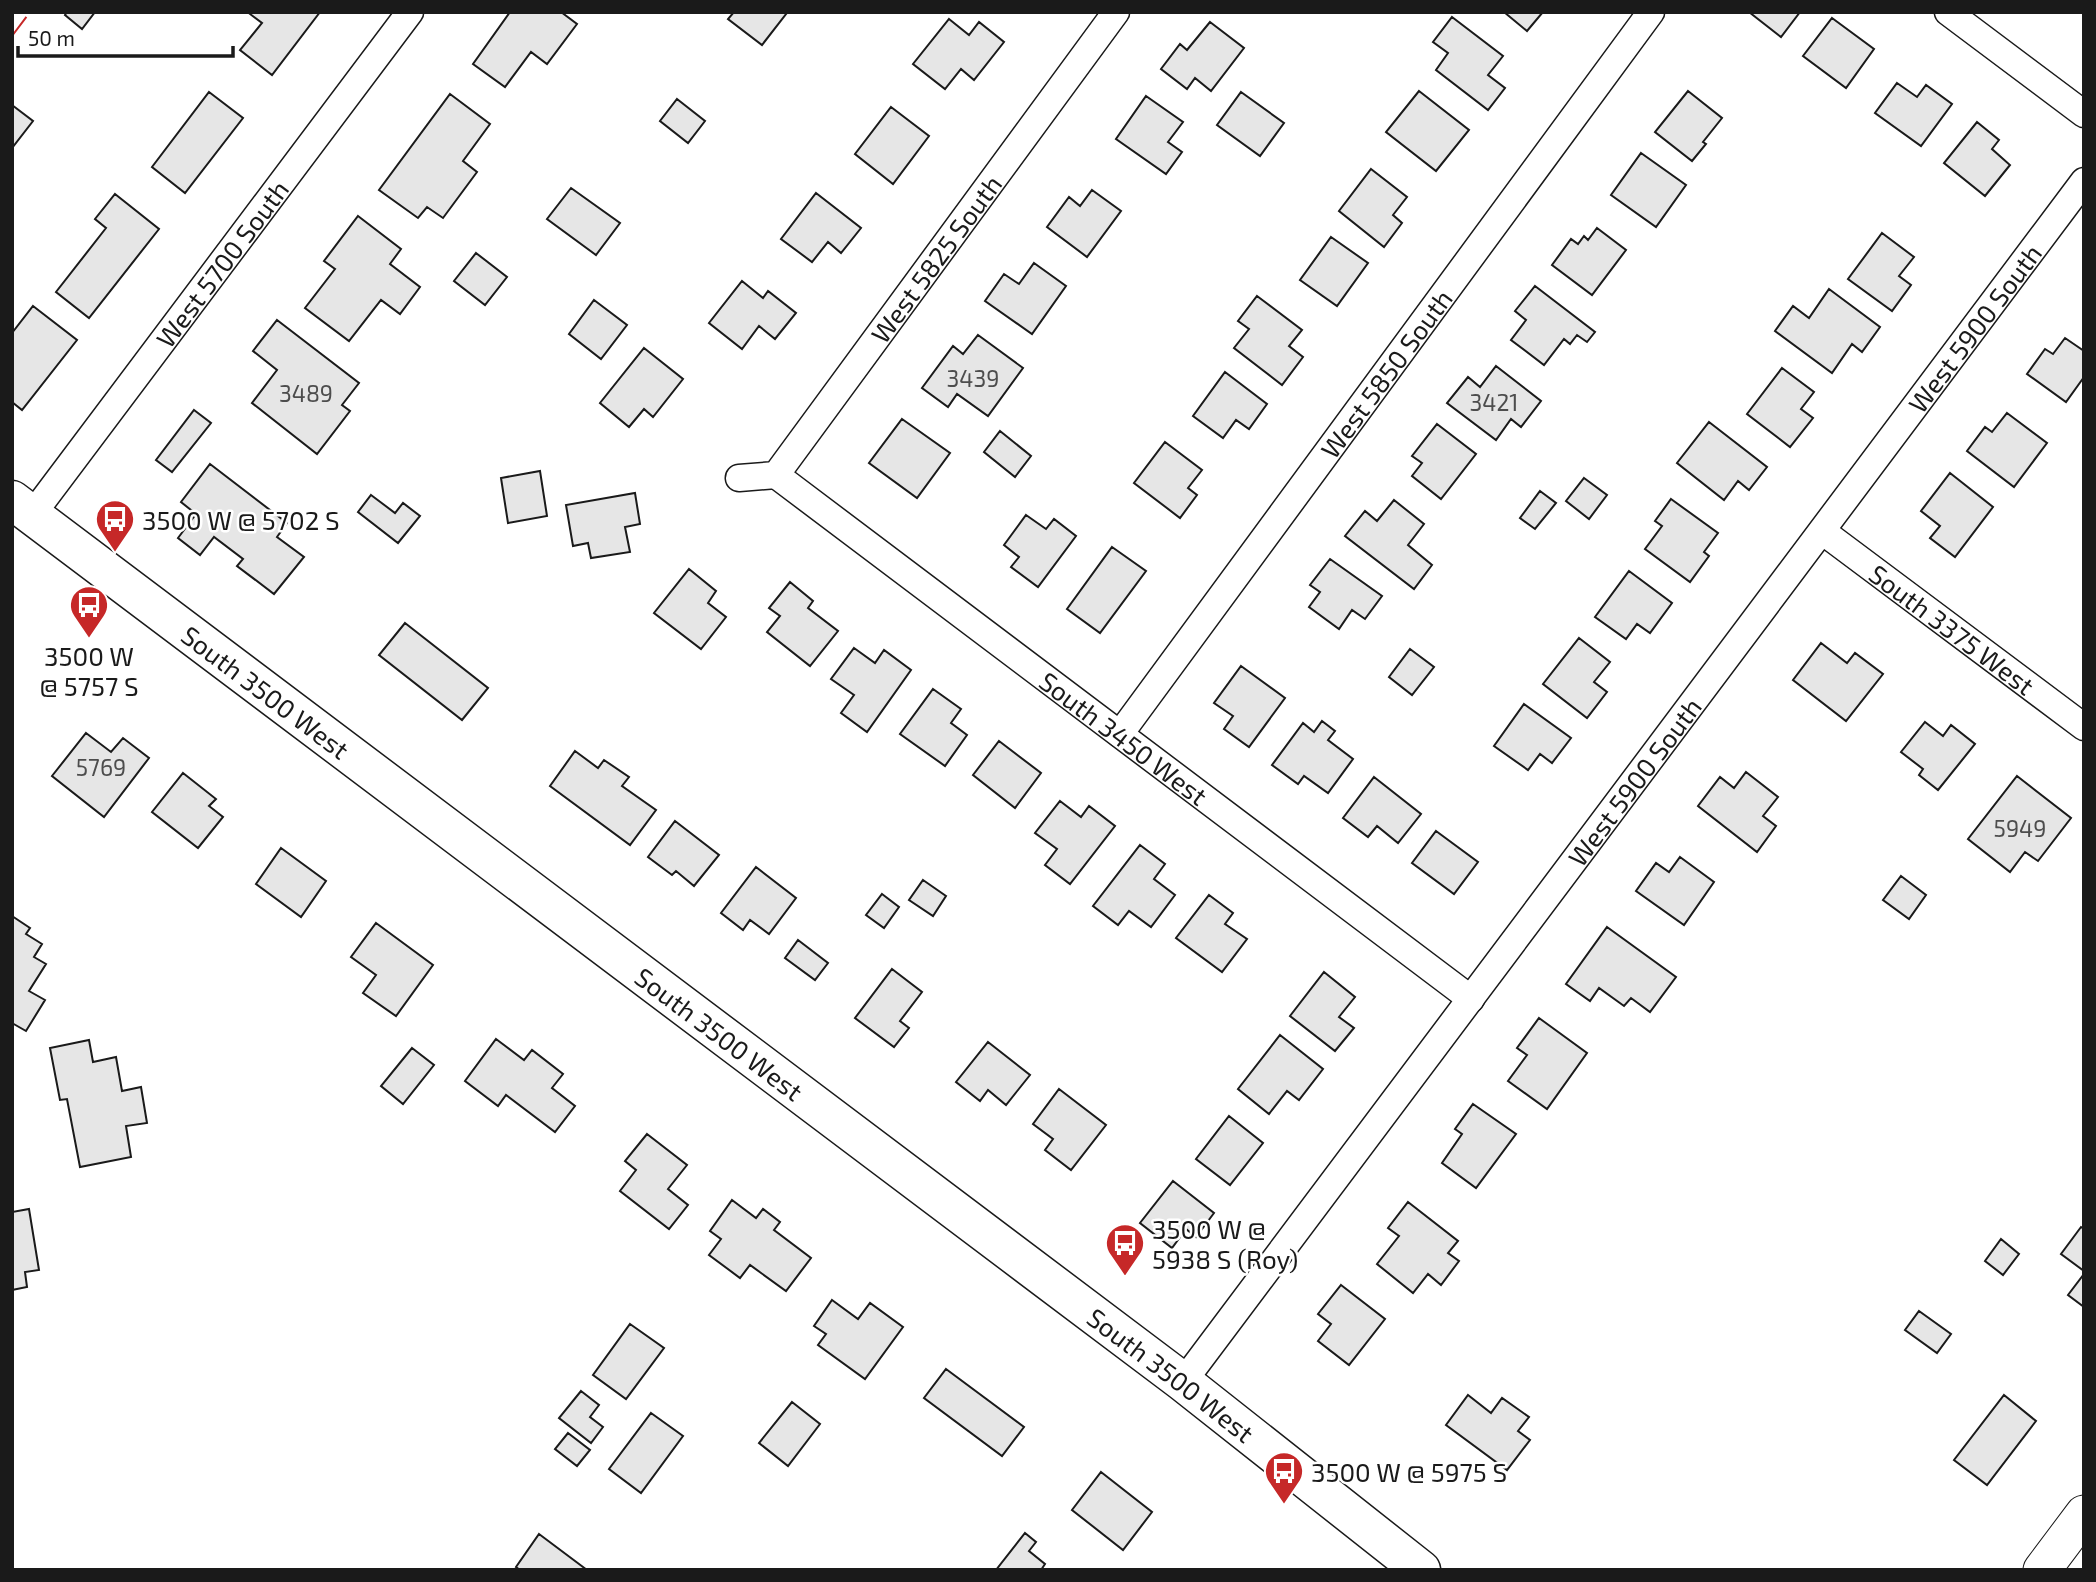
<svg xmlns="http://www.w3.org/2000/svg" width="2096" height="1582" viewBox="0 0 2096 1582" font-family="'Exo 2',sans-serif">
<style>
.building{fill:#e6e6e6;stroke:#1a1a1a;stroke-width:2}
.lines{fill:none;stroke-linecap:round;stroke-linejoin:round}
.street-casing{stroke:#1a1a1a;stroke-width:29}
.secondary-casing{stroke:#1a1a1a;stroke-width:39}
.primary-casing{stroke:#1a1a1a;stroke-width:41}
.street{stroke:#fff;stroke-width:26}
.secondary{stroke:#fff;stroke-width:37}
.primary{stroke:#fff;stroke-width:38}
.power{stroke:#c62828;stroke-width:2;stroke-dasharray:24 5 3.5 5;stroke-linecap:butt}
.labels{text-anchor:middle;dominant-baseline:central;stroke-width:5;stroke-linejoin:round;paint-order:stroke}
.number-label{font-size:23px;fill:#4d4d4d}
.street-label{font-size:26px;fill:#1a1a1a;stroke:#fff}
.poi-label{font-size:26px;fill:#1a1a1a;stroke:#fff;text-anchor:start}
</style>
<rect width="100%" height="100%" fill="#fff"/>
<path class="building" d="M67,12H95L82,29L65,15Z
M252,12H320L272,75L240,50L262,23L250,14Z
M510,12H561L577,24L547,64L531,52L505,87L473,64Z
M734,12H784L786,14L762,45L728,19Z
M1504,12H1543L1527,31Z
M1749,12H1800L1781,37Z
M1452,17L1503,56L1488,75L1505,88L1488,110L1436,70L1448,53L1433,42Z
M1832,18L1874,49L1846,88L1803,56Z
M949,19L969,35L979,22L1004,42L974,80L961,69L945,89L913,64Z
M1210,22L1244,48L1211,91L1195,78L1187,89L1161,69L1180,44L1187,50Z
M1897,83L1917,97L1926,85L1952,104L1921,146L1875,113Z
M1419,91L1469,130L1436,171L1386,132Z
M1688,91L1722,118L1703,142L1706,144L1692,161L1655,132Z
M209,92L243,118L185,193L152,167Z
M1241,92L1284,123L1260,156L1217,125Z
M450,94L490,124L463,161L477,172L443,218L427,207L418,218L379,190Z
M1146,96L1183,122L1168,142L1182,152L1166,174L1116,139Z
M677,99L705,121L688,143L660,121Z
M12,105L33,121L12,148Z
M891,107L929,136L893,184L855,154Z
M1977,122L1999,140L1992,149L2010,165L1985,196L1944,163Z
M1641,153L1686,185L1656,227L1611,195Z
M1371,169L1407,197L1393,215L1402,223L1384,247L1339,211Z
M571,188L620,223L596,255L547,219Z
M1092,190L1121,211L1087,257L1047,227L1069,197L1080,206Z
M816,193L861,228L841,253L828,242L812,262L781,239Z
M115,194L159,229L89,318L56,292L106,228L95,219Z
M358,216L401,249L390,264L420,287L400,314L381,300L349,341L305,308L335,269L324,261Z
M1597,228L1626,250L1592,295L1552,265L1571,239L1578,244L1584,236L1588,240Z
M1882,233L1914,257L1899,276L1911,285L1892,311L1848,279Z
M1331,237L1368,263L1337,306L1300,280Z
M476,253L507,277L485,305L454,281Z
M1034,263L1066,286L1032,334L985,301L1004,274L1019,284Z
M742,281L763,298L768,291L796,313L775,339L759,326L742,349L709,323Z
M1535,286L1595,332L1587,342L1577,335L1570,344L1564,339L1544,365L1511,340L1526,320L1515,311Z
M1829,289L1880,327L1862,352L1852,344L1832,373L1775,331L1793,306L1809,318Z
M1257,296L1302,330L1289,346L1303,357L1282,385L1234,348L1249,329L1238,321Z
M594,300L627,325L601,359L569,334Z
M33,306L77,340L22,410L12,402V333Z
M277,320L359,383L342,405L350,411L317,454L252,403L277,370L253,351Z
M978,335L1023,368L988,416L957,394L948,407L922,388L953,346L963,354Z
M2065,338L2084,351V377L2066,402L2027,374L2045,349L2053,354Z
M644,348L683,379L653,417L644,409L629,427L600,403Z
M1496,366L1541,401L1521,427L1511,419L1496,440L1447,403L1468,377L1480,387Z
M1782,368L1814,392L1801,409L1813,418L1790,447L1747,414Z
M1225,372L1267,404L1249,429L1236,420L1223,438L1193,416Z
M194,410L211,423L172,472L156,460Z
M2007,413L2047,443L2014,487L1967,451L1985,427L1992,432Z
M902,419L950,453L917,498L869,463Z
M1709,422L1767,467L1749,490L1738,481L1724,500L1677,463Z
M1437,424L1476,454L1441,499L1412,476L1422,463L1412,456Z
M1000,431L1031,456L1015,477L984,452Z
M1165,442L1202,470L1188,488L1197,495L1180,518L1134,483Z
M210,464L287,523L277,537L304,557L274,594L237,566L243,559L214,537L200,555L178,538L196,514L181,502Z
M540,471L547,516L508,523L501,478Z
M1950,473L1993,507L1955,557L1930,538L1940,526L1921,511Z
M1584,478L1607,495L1589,519L1566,501Z
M1540,491L1556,503L1535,529L1520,518Z
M635,493L640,524L625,527L630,552L591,558L588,543L573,546L566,505Z
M371,495L395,513L403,503L420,516L398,543L358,512Z
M1671,499L1718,533L1704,552L1709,556L1690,582L1645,549L1662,526L1655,521Z
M1394,500L1424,524L1408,545L1432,565L1414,589L1345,536L1365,511L1377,521Z
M1026,515L1046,529L1054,519L1076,536L1038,587L1011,567L1019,557L1004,545Z
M1112,547L1146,571L1100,633L1067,609Z
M1330,559L1382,596L1365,619L1352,610L1339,629L1309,607L1320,592L1310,585Z
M689,569L716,591L708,603L726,617L701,649L654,613Z
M1629,571L1672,603L1650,633L1637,624L1626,639L1595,617Z
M790,582L813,601L808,608L838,631L810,666L767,632L780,616L769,608Z
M405,623L488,688L462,720L379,655Z
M1579,638L1610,662L1594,682L1607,692L1587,718L1543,684Z
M1821,643L1847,663L1855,653L1883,674L1846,721L1793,680Z
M854,648L875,663L884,650L911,670L867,732L841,713L854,695L831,679Z
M1410,649L1434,667L1412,695L1389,677Z
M1241,666L1285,698L1249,747L1224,729L1233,716L1214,703Z
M933,689L961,709L951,723L967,735L945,766L900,734Z
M1524,704L1571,738L1552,763L1540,754L1528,770L1494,746Z
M1322,721L1335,731L1328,740L1353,759L1328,793L1304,776L1298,784L1272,765L1303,723L1314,732Z
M1925,722L1943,736L1951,725L1975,744L1938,790L1919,775L1923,769L1901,752Z
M86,733L111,752L123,738L149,758L104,817L52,776Z
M999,741L1041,773L1015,808L973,775Z
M575,751L598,768L604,760L629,777L622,786L656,810L630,845L550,786Z
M1746,772L1778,797L1763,816L1776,826L1757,852L1698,806L1720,777L1734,788Z
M183,773L216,799L209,806L223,817L198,848L152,812Z
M2017,776L2071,818L2038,861L2025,852L2010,872L1968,839Z
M1374,777L1421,814L1398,843L1377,826L1368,837L1343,818Z
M1060,801L1081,817L1089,806L1115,826L1070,884L1045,865L1057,849L1035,833Z
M675,821L719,855L694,886L676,871L672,875L648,857Z
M1436,831L1478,862L1454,894L1412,863Z
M1140,845L1165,864L1154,879L1175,895L1151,927L1129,911L1118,925L1093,906Z
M281,848L326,881L301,917L256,884Z
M1680,857L1714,882L1684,925L1636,891L1656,863L1669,872Z
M756,867L796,898L769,934L750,920L743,930L721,913Z
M1901,876L1926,895L1909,919L1883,900Z
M923,880L946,896L933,916L909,900Z
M882,894L899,907L884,928L866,915Z
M1209,895L1233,913L1225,924L1247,939L1222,972L1176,938Z
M12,916L30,928L26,934L42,944L34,957L46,964L29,991L45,1000L26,1031L12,1023Z
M376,923L433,965L396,1016L363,993L376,975L351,957Z
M1607,927L1676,977L1650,1012L1631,998L1624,1006L1599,988L1590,1001L1566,984Z
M798,940L828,963L815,980L785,958Z
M892,969L922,992L900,1021L909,1028L894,1047L855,1018Z
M1324,972L1355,997L1339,1017L1354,1028L1335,1051L1290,1016Z
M1539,1018L1587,1053L1547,1109L1508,1081L1527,1055L1517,1048Z
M1280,1035L1323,1069L1299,1100L1287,1091L1269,1114L1238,1089Z
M496,1039L524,1060L532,1050L563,1074L552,1088L575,1106L555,1132L506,1095L498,1106L465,1081Z
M89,1040L93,1062L116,1057L122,1091L141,1087L147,1123L126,1126L131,1157L80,1167L67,1099L60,1100L50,1048Z
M988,1042L1030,1075L1006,1105L988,1090L980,1101L956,1082Z
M412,1048L434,1065L403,1104L381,1086Z
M1059,1089L1106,1125L1071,1170L1045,1150L1053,1139L1033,1124Z
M1473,1104L1516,1134L1476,1188L1442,1163L1462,1134L1455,1129Z
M1229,1116L1263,1143L1230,1185L1196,1159Z
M647,1134L687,1165L668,1189L688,1205L669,1229L620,1191L636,1170L625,1161Z
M1173,1181L1214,1213L1196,1237L1186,1229L1172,1248L1140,1223Z
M732,1200L756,1218L763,1209L780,1222L774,1230L811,1258L786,1291L750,1265L740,1278L709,1255L721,1239L710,1231Z
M1408,1202L1458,1241L1448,1253L1459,1261L1441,1285L1428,1274L1413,1293L1377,1264L1399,1236L1388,1228Z
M29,1209L39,1270L25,1272L27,1287L12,1290V1212Z
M2081,1227L2084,1229V1271L2061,1254Z
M2001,1239L2019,1254L2003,1275L1985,1261Z
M2084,1274V1307L2068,1295Z
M1341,1285L1385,1319L1349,1365L1318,1341L1331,1324L1318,1314Z
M832,1300L858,1319L870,1303L903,1327L865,1379L818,1345L826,1334L814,1326Z
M1919,1311L1951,1334L1937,1353L1905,1330Z
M630,1324L664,1348L626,1399L593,1375Z
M946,1369L1024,1427L1002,1456L924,1398Z
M581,1391L599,1405L590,1417L603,1427L591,1443L559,1418Z
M1468,1395L1491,1413L1502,1398L1529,1417L1518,1431L1530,1440L1507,1470L1446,1425Z
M2004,1395L2036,1421L1987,1485L1954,1460Z
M792,1402L820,1424L788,1466L759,1443Z
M651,1413L683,1436L641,1493L609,1469Z
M568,1433L590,1450L577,1466L555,1449Z
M1101,1472L1152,1512L1123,1550L1072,1510Z
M1025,1533L1036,1542L1029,1551L1045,1564L1041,1570H996Z
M539,1534L587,1570H520L516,1567Z"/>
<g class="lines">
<g class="street-casing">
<g id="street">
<path d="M1948,12L2084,114"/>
<path id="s1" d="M776,475L1471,999"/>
<path id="s2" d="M739,478L776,475L1116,12"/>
<path id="s3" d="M32,515L410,12"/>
<path id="s4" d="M1822,531L2084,727"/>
<path id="s5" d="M1120,734L1651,12"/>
<path id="s6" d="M1183,1382L2084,181"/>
</g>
</g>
<g class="secondary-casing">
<path id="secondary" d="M2042,1570L2084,1514"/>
</g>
<g class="primary-casing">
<g id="primary">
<path id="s7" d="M12,500L1183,1382L1421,1570"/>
</g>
</g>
<use href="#street" class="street"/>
<use href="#secondary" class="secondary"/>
<use href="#primary" class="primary"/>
<path class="power" d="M12,36L30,12"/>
</g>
<defs>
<g id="bus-pin" transform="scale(2.0125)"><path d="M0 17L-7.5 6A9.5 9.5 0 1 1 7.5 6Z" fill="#c62828" stroke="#fff"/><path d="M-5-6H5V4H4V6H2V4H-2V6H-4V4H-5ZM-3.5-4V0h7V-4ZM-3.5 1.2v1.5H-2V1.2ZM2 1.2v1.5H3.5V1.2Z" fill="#fff"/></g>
</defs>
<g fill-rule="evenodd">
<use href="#bus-pin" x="115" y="519"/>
<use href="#bus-pin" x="89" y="605"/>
<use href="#bus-pin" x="1125" y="1243"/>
<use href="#bus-pin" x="1284" y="1471"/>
</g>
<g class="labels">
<g class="number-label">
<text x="973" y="378">3439</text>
<text x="306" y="393">3489</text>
<text x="1494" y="402">3421</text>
<text x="101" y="767">5769</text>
<text x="2020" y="828">5949</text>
</g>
<g class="street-label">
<text stroke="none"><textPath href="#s2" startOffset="306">West 5825 South</textPath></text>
<text stroke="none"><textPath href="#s3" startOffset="315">West 5700 South</textPath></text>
<text stroke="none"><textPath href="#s6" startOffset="1318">West 5900 South</textPath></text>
<text stroke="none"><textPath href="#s5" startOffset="448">West 5850 South</textPath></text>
<text stroke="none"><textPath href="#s4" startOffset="163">South 3375 West</textPath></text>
<text stroke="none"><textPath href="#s7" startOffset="318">South 3500 West</textPath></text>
<text stroke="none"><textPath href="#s1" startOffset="436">South 3450 West</textPath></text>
<text stroke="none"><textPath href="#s6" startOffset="751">West 5900 South</textPath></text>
<text stroke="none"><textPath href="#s7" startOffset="886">South 3500 West</textPath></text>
<text stroke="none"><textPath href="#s7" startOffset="1452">South 3500 West</textPath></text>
</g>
<g class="poi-label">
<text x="142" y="519">3500 W @ 5702 S</text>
<text x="89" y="655" text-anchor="middle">3500 W<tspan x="89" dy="30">@ 5757 S</tspan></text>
<text x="1152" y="1228">3500 W @<tspan x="1152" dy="30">5938 S (Roy)</tspan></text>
<text x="1311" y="1471">3500 W @ 5975 S</text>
</g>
</g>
<rect width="2096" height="1582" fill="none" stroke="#1a1a1a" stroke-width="28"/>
<path d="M18 46v10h215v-10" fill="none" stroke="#1a1a1a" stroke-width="3.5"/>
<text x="28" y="46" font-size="21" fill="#1a1a1a" stroke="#ffffff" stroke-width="5" paint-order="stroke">50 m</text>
</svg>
